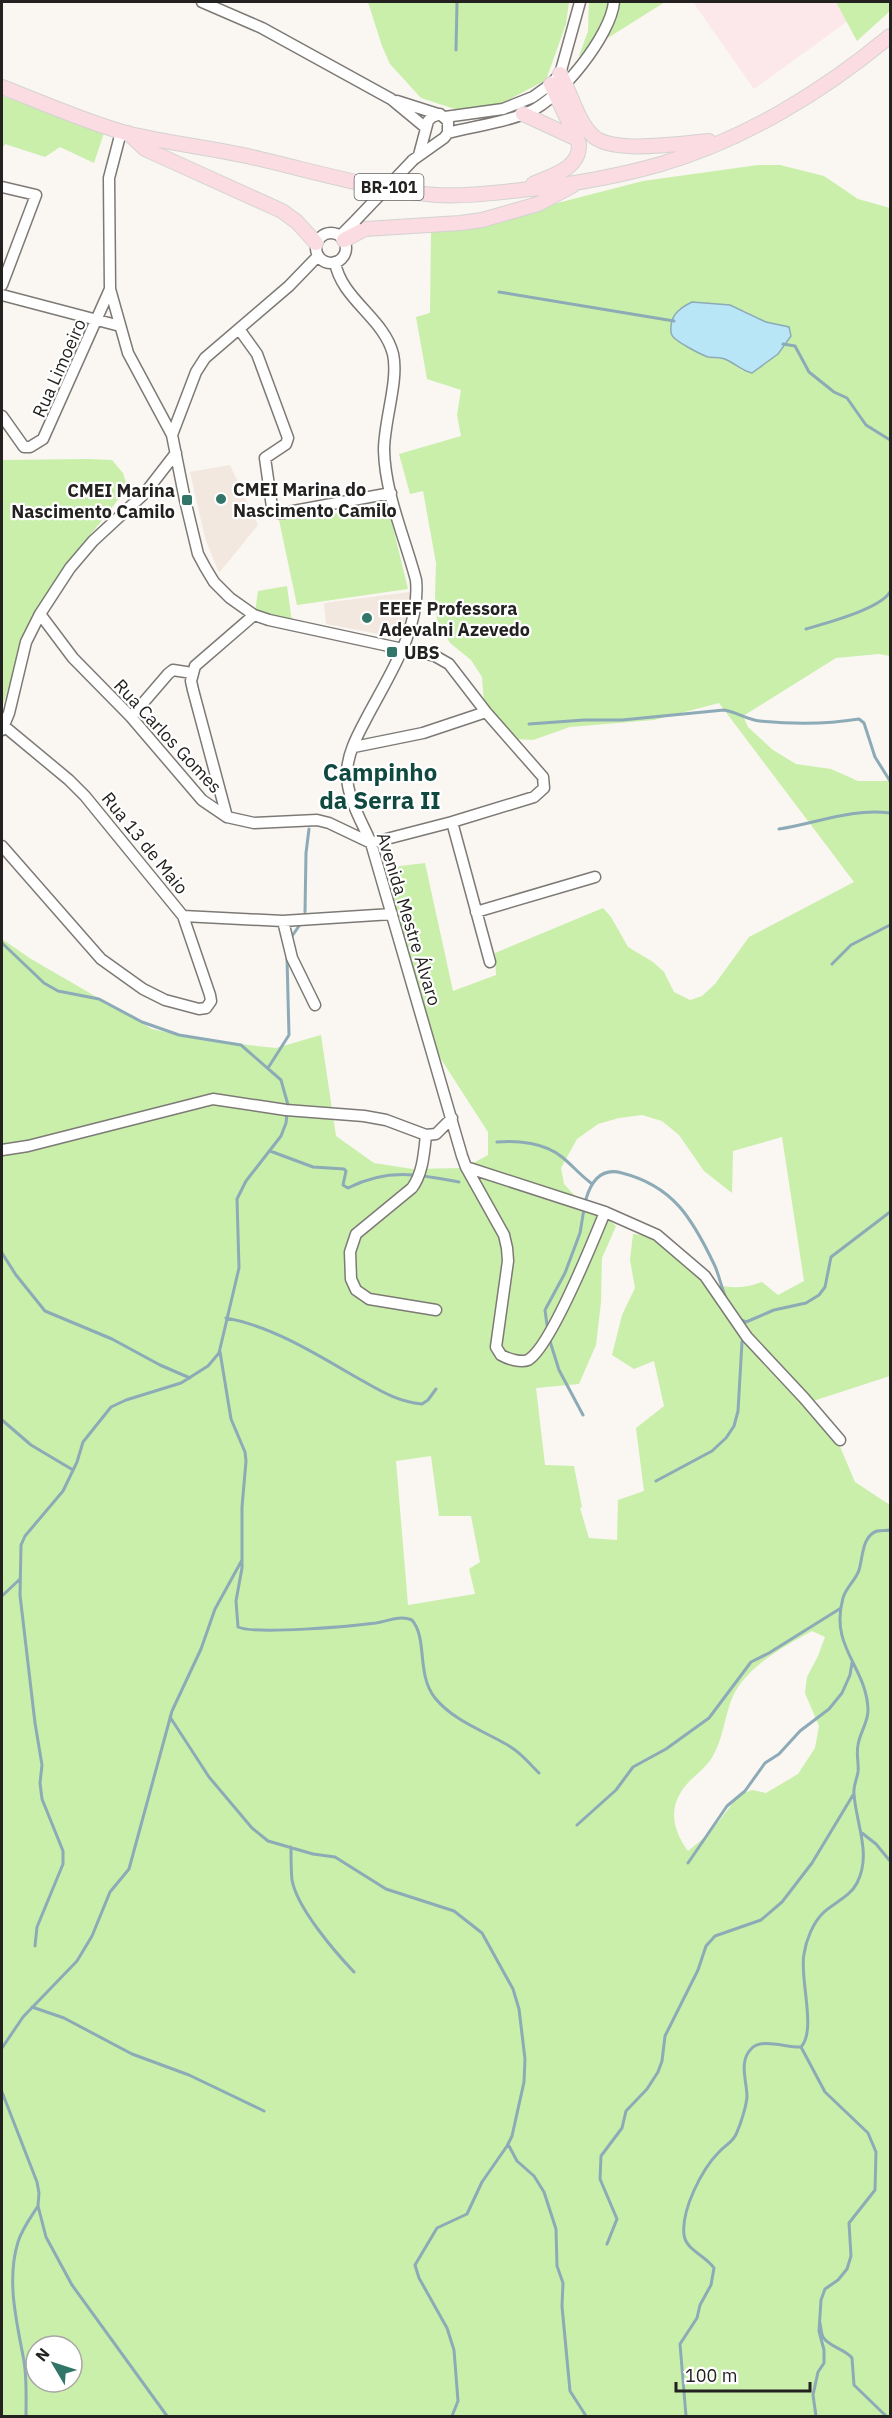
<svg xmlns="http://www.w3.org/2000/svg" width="892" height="2418" viewBox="0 0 892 2418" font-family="'IBM Plex Sans',sans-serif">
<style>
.built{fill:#f2e8df}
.industrial{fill:#fce7eb}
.green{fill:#c9efab;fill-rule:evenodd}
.water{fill:#b9e6f7;stroke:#8cabb6;stroke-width:1.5}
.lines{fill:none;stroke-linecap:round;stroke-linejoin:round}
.stream{stroke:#8cabb6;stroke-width:3}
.minor-casing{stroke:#7d7a76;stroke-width:13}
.major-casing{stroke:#d3d3d2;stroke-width:16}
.minor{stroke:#fff;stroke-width:10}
.major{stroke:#fbdce3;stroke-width:14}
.minor-bridge-casing{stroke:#7d7a76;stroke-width:13;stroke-linecap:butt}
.minor-bridge{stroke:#fff;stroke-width:10}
.poi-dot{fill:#327669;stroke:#fff;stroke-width:2}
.labels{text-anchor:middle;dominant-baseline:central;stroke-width:4.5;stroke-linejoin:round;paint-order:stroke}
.shield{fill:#fff;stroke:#656463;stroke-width:1.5}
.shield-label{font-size:16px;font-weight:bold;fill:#232220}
.street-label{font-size:18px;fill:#232220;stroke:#fff}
.poi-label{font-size:18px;font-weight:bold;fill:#232220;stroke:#fff;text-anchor:start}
.district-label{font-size:24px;font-weight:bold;fill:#0f493f;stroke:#fff}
</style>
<rect width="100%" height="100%" fill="#faf6f2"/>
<path class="built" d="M230,465L258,525L219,573L205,538L190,472Z
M409,592L412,600L407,626L402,632L394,637L326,624L324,603Z"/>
<path class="industrial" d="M693,2H874L754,89Z"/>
<path class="green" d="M368,2H569L566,24L546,80L495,107L458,110L421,98L390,64L382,46Z
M589,2H665L579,56L588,31Z
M836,2H890V11L857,41Z
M2,96L105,130L94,163L60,147L45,157L5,144L2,149Z
M758,165H780L824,176L858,199L890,208V656L879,654L836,658L743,716L748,727L773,750L796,764L831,769L858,781H890V1376L807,1403L835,1435L855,1482L890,1505V2416H2V939L31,959L152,1029L201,1040L276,1048L321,1035L336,1136L374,1163L413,1169L464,1168L488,1155V1132L439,1056L418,1016L400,964L384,868L425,863L453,991L496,975L495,953L603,908L611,917L628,947L653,962L664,972L674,992L690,1000L702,996L715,984L749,937L854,882L719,703L654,720L570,727L533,740L515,739L484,703L482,677L471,660L450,643L437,619L435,596L436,563L423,491L410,494L399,454L461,436L457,415L461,390L427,379L416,317L430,313L431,232L492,220L643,181ZM680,308L743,310L766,322L789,327L743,371L728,360L707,357L675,339C667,328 673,317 680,308ZM642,1115L662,1121L679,1135L704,1171L732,1193L733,1151L782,1137L804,1281L778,1295L762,1282C743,1289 728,1289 710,1282C689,1265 661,1235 633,1234L630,1260L635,1288L622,1315L612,1355L634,1369L654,1361L664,1406L636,1428L644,1491L618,1500L617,1540L589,1538L580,1508L582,1507L574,1466L545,1465L536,1388L579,1384L596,1345L601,1302L602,1258L616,1226L592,1206L576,1197L564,1184L561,1168L577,1139L598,1124L619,1118ZM431,1456L439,1516H471L480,1562L469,1569L475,1594L408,1605L396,1461ZM812,1631L825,1637L818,1656L807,1677L805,1693L819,1726L815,1748L798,1774L766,1793L752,1790L739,1795L709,1834L688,1851C675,1833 668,1812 681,1792C689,1778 707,1769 714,1754C724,1736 725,1712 734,1694C749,1665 785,1646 812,1631ZM36,2346H72V2382H36Z
M88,459L112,460L123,473L127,486C109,515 85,539 65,566C33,608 18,658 2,708V460Z
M388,507L408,589L297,605L279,520Z
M287,586L292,622L255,613L258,591Z"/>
<path class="water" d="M692,302L730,305L766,322L789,327L791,336L778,354L752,373C742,371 736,364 727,360C721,357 714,358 708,357C702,355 674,341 672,335C670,332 671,329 671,326C672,313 682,307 692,302Z"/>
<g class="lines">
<path class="stream" d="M456,50L457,2
M499,292L674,321
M783,344L795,346L809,372L834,392L847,398L866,425L890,440
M806,629C826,623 880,609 890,592
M529,724L584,720H622L724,710C737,712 747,720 760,721C791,724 828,724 859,719L864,723L875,757L890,781
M779,829C817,823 852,808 890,813
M305,912L306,853L309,829
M290,939L299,926
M2,943L44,983L58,991L99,999L142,1022L179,1035L241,1045L281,1080L288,1105L286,1123L281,1136L246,1181L237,1199L239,1268L219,1353L208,1366L181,1383L126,1400L111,1407L83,1442L77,1462L63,1491L25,1536L21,1545L20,1595L35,1723L42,1765L40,1783L42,1799L63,1851V1864L37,1927L35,1946
M832,964L851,945L890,925
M268,1068L289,1035L287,958
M497,1142C518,1140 545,1143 562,1157C572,1165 580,1175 591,1183
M270,1151L313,1167L344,1169L346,1171L343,1185L348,1188C387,1168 418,1174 459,1182
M586,1199C591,1182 601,1167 622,1173C673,1186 692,1218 714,1264C719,1274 721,1287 726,1298
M2,1253L16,1275L45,1311L112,1339L160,1365L190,1378
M226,1318C271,1326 315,1353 354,1376C378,1389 394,1401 422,1404L428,1400L436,1389
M739,1319L746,1322L774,1310L806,1303L819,1295L825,1287L831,1257L890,1212
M547,1325L545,1310L565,1273L580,1233L584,1209
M549,1338L559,1370L583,1415
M220,1352L231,1419L245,1452L246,1461L242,1507V1568L236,1601L238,1627C255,1635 353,1626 376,1623C388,1621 400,1615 412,1620C428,1639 416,1674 435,1698C453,1720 481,1730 504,1743C518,1750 528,1762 539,1773
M2,1420L31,1445L73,1470
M656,1481L712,1451L726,1438L734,1426L738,1411L742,1342
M2,1596L20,1579
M170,1717L209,1777L252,1828L268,1841L313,1854L335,1857L386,1889L454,1911L482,1933L513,1989L519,2009L525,2059L524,2082L512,2136L507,2146L482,2182L467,2214L437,2228L415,2265L419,2278L447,2328L454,2350L458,2401L452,2416
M577,1825L616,1790L633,1767L666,1749L709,1718L751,1662L769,1653L841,1608
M862,1833L876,1844L890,1861
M291,1847C291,1858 291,1870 292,1880C297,1908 335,1952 354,1972
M688,1863L727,1806L745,1791L765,1763L779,1754L800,1731L829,1709L842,1693L850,1675L852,1663
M32,2007L64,2018L132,2054L189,2075L264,2111
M801,2047C817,2030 799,1977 804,1954C806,1940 813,1923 823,1913C833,1903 850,1897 857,1883C872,1854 856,1824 854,1794C853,1786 857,1779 858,1772C859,1763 856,1754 858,1745C860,1732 868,1723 868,1710C867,1667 829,1647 843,1598C846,1587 856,1580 859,1570C863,1557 862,1536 877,1531C882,1530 886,1531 890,1530
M801,2047L825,2092L868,2133L876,2152L875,2190L849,2223L851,2256L847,2269L838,2280L825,2289L821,2300L819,2331L824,2350V2363L818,2372L813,2395L816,2416
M2,2048L23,2017L77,1961L92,1936L110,1892L129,1869L172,1711L201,1649L215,1609L242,1560
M2,2092L37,2182L39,2193L38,2206L46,2237L72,2285L167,2416
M509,2146L517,2161L534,2176L544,2192L556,2229L557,2266L563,2283L562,2306L570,2391L586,2416
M607,2244L617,2219L600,2179L601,2156L622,2128L626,2111L647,2089L658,2072L662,2061L665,2036L698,1970L706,1946L715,1936L761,1920L782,1902L812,1863L853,1795
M820,2323C821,2327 821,2333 823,2337C829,2347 845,2349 852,2358L854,2385L886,2416
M26,2416C26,2398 27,2379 24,2361C17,2323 6,2281 18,2242C22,2229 31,2217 38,2206
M686,2416L680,2344L697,2318L700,2305L711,2285L714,2268C706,2256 686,2250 684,2235C681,2210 702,2169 719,2152C725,2145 734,2142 737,2132C741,2123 746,2107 747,2097C747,2081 738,2061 752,2048C762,2038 788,2048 801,2047"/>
<g class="minor-casing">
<path id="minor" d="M202,2L262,28L391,99L426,128
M397,101L441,115L448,121V133L444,138L413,160
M445,117L503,109L533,97L551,84L560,74L580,2
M448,133C474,126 504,123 529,112C560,99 611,35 614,2
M419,155L428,121L432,117L440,114
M2,187L36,195L2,285
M316 248a15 15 0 1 1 30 0a15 15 0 1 1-30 0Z
M340,236L356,220
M335,262C341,299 384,318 393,354C399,380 384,421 384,450C385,494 405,538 416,580C421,630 387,678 365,721C357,736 347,755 347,773C346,796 362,822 371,843L462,1156L466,1167L504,1235L507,1248L508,1261L496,1347L501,1355C508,1359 521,1363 528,1360C550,1348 594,1239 605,1212
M2,295L120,326
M239,329L257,354L288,438L286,444L265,458L272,507L278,513H283L391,493
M2,416L24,447H30L43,439L110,289
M172,435L196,372L205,358L289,286L318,256
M40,614L73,658L131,717L202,800L227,817L254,823L317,820L329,823L371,843L452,822L534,797L544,788L543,777L486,712L449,664L435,656L269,620L254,615L230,598L214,582L205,567L198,554L185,500L172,435L128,353L110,289L109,178L121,132
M131,717L168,674L173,670L192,673
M4,726L69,780L85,796L183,916L283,921L392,914
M2,730L9,713L26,642L40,614L70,568L93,541L145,493L176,453
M354,747L423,733L486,712
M227,817L193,690L191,681L195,666L254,615
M452,822L490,962
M2,846L101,959L143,989L165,1000L199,1009L206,1008L211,1001L210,995L183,916
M476,912L595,877
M283,921L292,958L315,1005
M426,1135C424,1153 423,1173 412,1188L356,1234L350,1252L351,1279L356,1290L369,1299L436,1310
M2,1150L28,1146L213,1099L286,1110L364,1116L386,1120L426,1135L436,1134L452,1118
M466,1167L605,1212L657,1235L705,1276L747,1337L804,1398L840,1440"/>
</g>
<g class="major-casing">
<path id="major" d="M560,74C571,93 577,120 592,135C611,155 683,143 709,141
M2,87C41,102 86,122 126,133C170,144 216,148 260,159C316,172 380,191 436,195C467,197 500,192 531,189C574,184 619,176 661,164C744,140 824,91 890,36
M523,114L577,139
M128,133L145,149L282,211L297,222L316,243
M533,184C553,175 580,169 579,144L551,84
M344,240L365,229L460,223L482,220L538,204L572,186"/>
</g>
<use href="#minor" class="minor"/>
<use href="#major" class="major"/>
<g class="minor-bridge-casing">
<path id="minor-bridge" d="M356,220L413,160"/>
</g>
<use href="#minor-bridge" class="minor-bridge"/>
</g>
<g class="poi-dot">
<circle cx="221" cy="499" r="6"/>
<rect x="181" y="494" width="12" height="12" rx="3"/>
<circle cx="367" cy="618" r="6"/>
<rect x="386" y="646" width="12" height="12" rx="3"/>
</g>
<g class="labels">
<rect class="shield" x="354.5" y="174" width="69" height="26" rx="4.5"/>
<g class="shield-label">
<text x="389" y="187">BR-101</text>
</g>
<g class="street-label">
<text transform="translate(59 368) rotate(-66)">Rua Limoeiro</text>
<text transform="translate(168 736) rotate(47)">Rua Carlos Gomes</text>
<text transform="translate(145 843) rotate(51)">Rua 13 de Maio</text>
<text transform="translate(409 919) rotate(73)">Avenida Mestre Álvaro</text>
</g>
<g class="poi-label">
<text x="233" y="489">CMEI Marina do<tspan x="233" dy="21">Nascimento Camilo</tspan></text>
<text x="175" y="490" text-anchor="end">CMEI Marina<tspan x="175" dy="21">Nascimento Camilo</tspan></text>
<text x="379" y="608">EEEF Professora<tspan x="379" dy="21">Adevalni Azevedo</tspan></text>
<text x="404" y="652">UBS</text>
</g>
<g class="district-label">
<text x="380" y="772">Campinho<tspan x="380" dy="28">da Serra II</tspan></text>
</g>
</g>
<rect width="892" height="2418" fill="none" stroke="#232220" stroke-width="6"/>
<g transform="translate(54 2364) rotate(309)"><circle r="28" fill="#ffffff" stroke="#a7a7a6" stroke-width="1.5"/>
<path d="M0-4.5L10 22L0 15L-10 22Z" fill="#327669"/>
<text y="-9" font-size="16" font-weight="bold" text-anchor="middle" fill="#232220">N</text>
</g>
<path d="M676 2382v9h134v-9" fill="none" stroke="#232220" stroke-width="3"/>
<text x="685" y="2382" font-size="18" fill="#232220" stroke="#ffffff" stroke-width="4.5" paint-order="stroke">100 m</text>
</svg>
